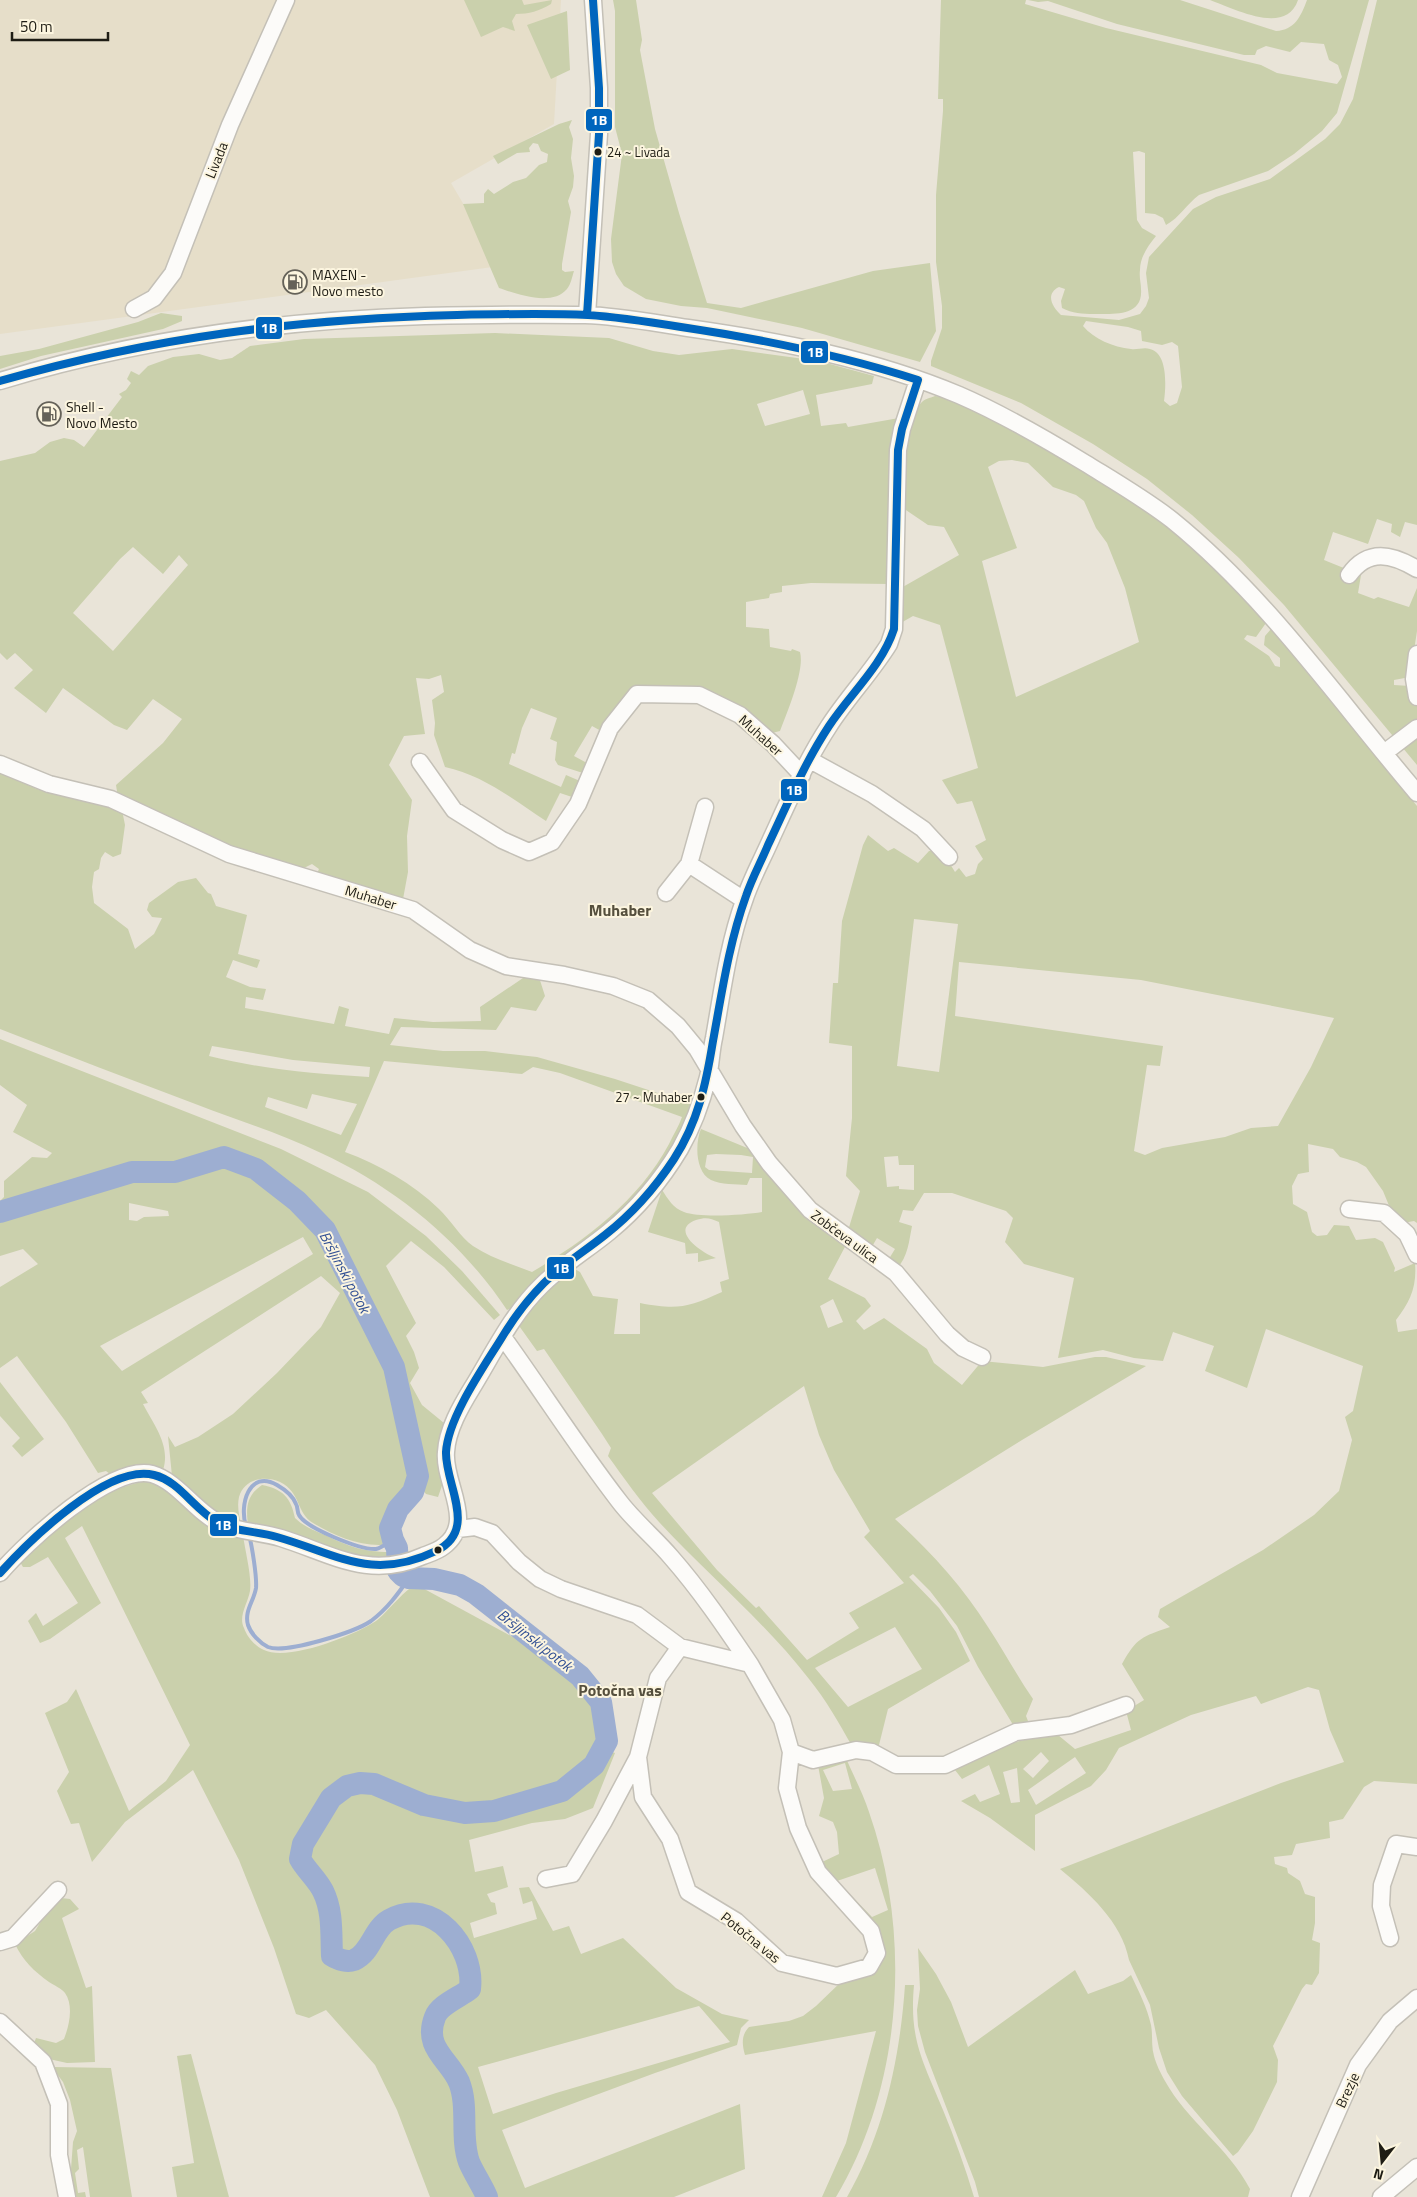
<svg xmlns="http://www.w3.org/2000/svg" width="1417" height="2197" viewBox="0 0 1417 2197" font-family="'Titillium Web',sans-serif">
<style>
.built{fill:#e6dec9}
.green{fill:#cad0ac;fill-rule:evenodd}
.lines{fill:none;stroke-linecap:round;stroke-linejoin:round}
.stream{stroke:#9daed1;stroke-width:4}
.river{stroke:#9daed1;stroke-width:22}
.minor-casing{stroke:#c4c0b7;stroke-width:19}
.minor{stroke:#fcfbf9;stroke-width:16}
.bus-1-casing{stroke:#fcf5df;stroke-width:11}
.bus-1{stroke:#0065bd;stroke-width:8}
.bus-dot{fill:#1e1c14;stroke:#fcf5df;stroke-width:2}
.labels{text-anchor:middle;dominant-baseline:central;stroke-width:4;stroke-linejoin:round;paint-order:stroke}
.bus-label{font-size:13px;fill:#1e1c14;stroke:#fcf5df;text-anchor:start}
.street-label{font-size:14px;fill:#1e1c14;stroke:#fcf5df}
.poi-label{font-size:14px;fill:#1e1c14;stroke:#fcf5df;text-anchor:start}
.water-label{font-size:15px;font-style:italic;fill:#325094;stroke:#fcf5df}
.quarter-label{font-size:16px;font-weight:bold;fill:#554f3d;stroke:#fcf5df}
.line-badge{stroke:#fcf5df;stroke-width:2}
.badge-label{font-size:14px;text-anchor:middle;font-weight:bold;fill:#fff}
</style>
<rect width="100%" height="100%" fill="#e9e4d8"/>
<path class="built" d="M0,0H561L554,124L451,183L500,266L0,334Z"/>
<path class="green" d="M464,0H522L524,5L552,0L551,4C539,11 529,14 516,14L512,21L515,31L503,27L481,37Z
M613,0H636L642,40L640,50L655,129L679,213L707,303L741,308L873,271L930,263L936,331L920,362L802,328L707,308L681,306L646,299L624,286L616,274L612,262L611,239L622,154L615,127V11Z
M941,0H1026L1025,4L1106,28L1261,65L1277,73L1337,84L1342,77L1338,65L1329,60L1324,44L1301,42L1290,52L1266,46L1257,50L1255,55H1244L1117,24L1048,1L1038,2L1028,0H1180L1276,31C1295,30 1301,16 1307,0H1369L1337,113L1322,131L1294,154L1268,171L1199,195C1187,204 1179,218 1166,225L1163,218L1155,214L1145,213V153L1139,151L1133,152L1137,220L1142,228L1156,236C1148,246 1140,257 1140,270C1139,277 1141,283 1141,289C1143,313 1121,314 1103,314C1089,314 1075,315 1062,308L1061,301L1065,289L1059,287C1045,294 1052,307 1061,315L1119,320L1140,314L1146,306L1149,298L1146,273L1149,257L1193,209L1216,197L1270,179L1325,139L1340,124L1353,99L1377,0H1417V525L1405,522L1400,537L1391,532L1392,524L1377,519L1368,544L1333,532L1324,560L1361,575L1358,593L1374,599L1378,597L1409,607L1417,588V631L1410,677L1394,680V685L1410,686L1417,706V765L1284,605L1239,558L1192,515L1147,479L1093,444L1021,403L931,366V361L942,328V306L936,262V195L943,111V99H938ZM1086,321L1128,327L1141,331L1142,341L1162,345L1172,342L1178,346L1182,387L1177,403L1170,406L1164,401C1166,387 1168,353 1150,349C1144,347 1137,350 1131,349C1113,347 1094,339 1083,326Z
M1210,0H1298C1286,36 1235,9 1210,0Z
M567,11L570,70L551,79L527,25Z
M572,120L569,127L573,139L571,158L574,176L573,187L568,201L571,212L562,264V270L565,272L574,271C572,277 571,284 567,289C552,307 517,294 499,288L463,204L484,203V194L488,189L494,194L513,182L526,178L539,165L547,162L548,154L541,151L538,144L533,143L529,148L530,152L517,153L498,164L493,156L559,124Z
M161,313L182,316V321L163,329L41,356L0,369V356L39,349L138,322Z
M495,333L609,338L653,351L679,355L732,349L819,361L874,376L872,384L816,395L821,426L846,423L848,427L899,418L891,455L889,506V584L811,583L782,586V592L770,594L769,598L746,602V627L769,629L770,647L791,651L792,649L800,652C805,670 787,713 780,731L772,733L731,706L641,698L612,737L592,726L574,756L598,769L586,774L558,765L555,760L557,742L550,739L557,718L531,708L522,728L515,754L512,753L509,764L561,787L566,775L580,781L572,797L560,793L546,821C514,800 483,775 445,767L434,735L435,723L432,700L444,692L441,675L429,679L416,678L425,734L404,736L389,765L412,800L407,836L408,872L403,899L316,876L319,869L312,864L296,872L232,852L118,798L116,785L163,743L182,719L153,699L127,730L114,725L63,688L46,713L14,688L33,670L15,653L7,660L0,653V461L35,453L50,442L64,438L74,440L84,447L122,397L119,394L126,390L131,383L127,379L131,371L139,375L148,366L173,357L199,354L220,360L232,358L250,346L304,339ZM803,390L810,414L765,426L757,404ZM133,547L163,574L179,555L188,565L113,651L73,613L120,559Z
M935,396L949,398L1038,441L1167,524L1225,579L1266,623L1256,637L1247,635L1244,639L1269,656L1275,666L1280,667V658L1264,645L1265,636L1271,629L1417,806V1223L1414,1221L1403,1223L1390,1208L1383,1191L1366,1167L1357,1162L1340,1157L1333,1149L1308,1144L1309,1172L1298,1174L1292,1186L1293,1204L1307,1212L1312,1232L1317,1236L1327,1235L1334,1225L1349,1226L1356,1240L1375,1238L1383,1242L1395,1268L1394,1272L1415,1263C1417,1287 1410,1302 1396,1320L1398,1332L1417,1329V1784L1374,1781L1364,1787L1343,1819L1329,1822L1330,1838L1296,1844L1292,1855L1274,1857L1275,1864L1287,1868L1288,1873L1300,1881L1305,1894L1315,1897V1923L1312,1940L1320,1943L1319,1973L1312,1985L1306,1984L1302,1989L1273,2046L1278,2060L1277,2082L1253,2131L1238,2152L1233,2156L1182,2096L1167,2072L1159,2048L1150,2005L1129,1960C1122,1922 1088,1892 1060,1869L1281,1783L1344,1762L1330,1730L1319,1690L1308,1687L1261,1704L1256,1696L1191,1715L1119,1748L1106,1770L1091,1786L1035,1815V1851L990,1818L961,1801L975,1794L980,1802L1000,1794L989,1765L962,1779L955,1770C971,1753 1034,1734 1058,1735L1075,1749L1131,1730L1126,1711L1144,1700L1122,1664C1137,1637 1142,1637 1170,1627L1158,1617L1160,1609L1263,1550L1314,1515L1339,1491L1352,1440L1345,1417L1353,1411L1363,1366L1266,1329L1247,1388L1205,1371L1214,1346L1173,1332L1163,1361L1134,1358L1103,1350L1058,1358L1074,1278L1024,1264L1005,1242L1013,1218L1006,1211L952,1193H924L913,1211L903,1210L899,1222L912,1226C909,1241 908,1257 897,1268L887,1262L895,1249L877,1238L870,1250L847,1234L860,1191L846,1176L852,1118V1046L829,1043L833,983H838L842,921L863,845L868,835L888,851L894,848L918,863L929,851H942L955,872L959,868L966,877L975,874L978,864L983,859L975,846L986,840L972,801L957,804L942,780L978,768L940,625L913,616L899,624L901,588L959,555L944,527L928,525L900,506C901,482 903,420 921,403C924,399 930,398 935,396ZM1012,460L1028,463L1053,487L1076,495L1084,501L1096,528L1107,543L1125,588L1139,642L1016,697L982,561L1017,548L988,467L999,461ZM914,919L958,924L939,1072L897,1066ZM959,962L1141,980L1334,1018L1311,1067L1278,1126L1251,1128L1225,1137L1162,1148L1145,1155L1134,1151L1147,1065L1160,1066L1163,1046L955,1016ZM898,1156L899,1165H914V1190L899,1189V1186L887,1187L884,1157ZM1041,1752L1049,1761L1033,1778L1023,1769ZM1075,1757L1086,1773L1036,1805L1028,1790ZM1017,1768L1020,1802L1011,1803L1003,1772Z
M0,773L37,789L122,810L125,825L121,854L113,857L105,852L101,858L99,869L94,872L92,887L94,903L128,929L135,949L154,934L162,918L152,917L147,910L149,903L178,882L196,878L208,893L211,894L216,906L247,915L238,954L260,960L257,968L233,960L226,977L250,987L266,989L263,1000L246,997L245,1008L334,1024L339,1006L349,1009L345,1026L389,1034L394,1018L433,1022L481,1021L480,1007L526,976L538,974L545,996L536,1011L511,1007L496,1030L401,1027L390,1045L443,1051H485L537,1057L615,1079L694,1105L686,1127L635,1203L512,1308L507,1310C462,1242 395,1187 321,1153C282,1134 239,1121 198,1105C132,1080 66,1055 0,1029ZM212,1046L293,1060L370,1067L369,1077C315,1074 261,1069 209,1056ZM384,1061L522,1074L533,1067L560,1073L682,1117C679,1126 673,1135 669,1144C639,1200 586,1240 532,1272C512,1264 491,1258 473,1246C461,1238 450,1219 439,1209C412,1183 380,1165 345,1152ZM312,1094L357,1104L341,1135L265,1107L268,1097L307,1109Z
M0,1039L281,1149L368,1192L426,1236L462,1271L500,1315L494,1320L444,1267L411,1241L386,1266L416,1323L406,1336L414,1352L419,1368L410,1383L422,1405L444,1423V1480L438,1497L426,1494L419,1486L405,1488L393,1501L382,1525L385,1540L382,1545C358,1546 333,1535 313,1523C296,1513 301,1492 280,1482C264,1475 244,1479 239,1497C237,1506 239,1516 241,1524L208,1509L172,1476L168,1436L175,1447L198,1437L233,1414L277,1373L321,1327L340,1293L321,1276L141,1392L148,1403L143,1404C154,1425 171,1446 163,1470L114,1477L106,1471L98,1473L66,1422L17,1356L0,1368V1287L38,1264L23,1249L0,1256V1201L4,1197V1181L32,1157L47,1158L52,1153L13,1132L27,1105L0,1085ZM129,1203L168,1211L169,1216L144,1217L137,1221L129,1220ZM303,1237L313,1254L122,1371L100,1346Z
M701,1129L757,1152L847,1243L828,1279L865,1298L871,1306L856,1321L864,1330L884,1318L927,1349L934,1363L962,1385L982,1361L1043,1367L1095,1357H1106L1146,1366L1022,1440L895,1519C930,1551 963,1587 988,1627C1004,1651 1017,1676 1033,1699L1026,1716L1032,1731L1015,1728L978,1667L957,1626L930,1591L913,1574L909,1577L939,1608L956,1632L970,1661L888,1709L878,1749L852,1746C839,1723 826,1700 809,1679C764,1621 708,1575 659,1522C640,1501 624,1478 608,1456L611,1448L602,1434L544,1349L537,1351L517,1323L547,1290L573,1268L580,1272L593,1296L618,1299L614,1334H640V1303C677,1310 687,1308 722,1292L720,1282L729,1279L719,1222C710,1218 706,1217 696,1220C668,1230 703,1254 716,1258L698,1262V1253L686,1254L685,1243L648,1232L662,1190C668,1199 673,1208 684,1212C699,1218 745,1215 762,1212V1178H750L747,1185C736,1184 721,1185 711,1180C695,1172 695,1143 701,1129ZM716,1154L741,1155L753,1157L752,1173L709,1170L705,1167L707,1155ZM833,1299L843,1322L828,1328L820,1306ZM804,1386L819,1435L834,1470L870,1531L864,1537L904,1583L849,1613L859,1628L807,1660L759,1606L756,1608L717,1570L652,1493ZM895,1627L922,1669L848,1707L815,1668Z
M0,1382L44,1439L22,1457L12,1446L20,1438L0,1416Z
M152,1480L243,1535C245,1551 252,1576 250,1591C248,1603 238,1616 244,1628C247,1637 255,1646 264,1650C288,1662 355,1635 376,1621C386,1614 409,1584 417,1585L548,1656L588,1693L598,1705L603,1740L591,1762L554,1787L478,1807H461L443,1804L368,1780H353L340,1785L327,1797L304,1832L299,1843L296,1858L300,1872L313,1885L320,1897L325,1917L328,1960C331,1961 335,1964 338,1965C352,1968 370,1954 377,1944C382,1936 383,1930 390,1925C396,1919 407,1919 415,1920C450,1923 455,1946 468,1973L464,1986L434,2011L429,2038L436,2058L451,2079L457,2092L458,2118L463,2156L470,2174L482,2197H430L397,2110L375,2065L326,2010L309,2018L296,2014L274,1948L239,1860L193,1770L125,1822L92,1862L79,1823L71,1824L57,1791L69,1772L45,1713L67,1702L76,1689L129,1811L166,1781L190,1745L82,1526L65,1538L101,1603L50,1639L40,1643L28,1621L36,1613L43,1626L78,1603L48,1557L30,1567H23L20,1562C59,1525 97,1488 152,1480Z
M262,1485C283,1489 291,1498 295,1518C304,1527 314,1530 325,1535C348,1546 363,1552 389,1552L393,1563L381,1564L248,1526C246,1508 246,1496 262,1485Z
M609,1751L615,1753L593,1808L565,1819L532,1823L469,1840L475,1872L503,1866L508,1887L487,1894L491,1902L495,1903L497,1914L470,1923L474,1938L537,1919L532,1901L523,1904L519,1888L529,1887L553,1931L569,1926L581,1954L623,1938L676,1988L722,2014L749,2020L741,2028L737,2045L655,2073L502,2130L525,2188L740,2104L745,2169L674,2197H493L474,2161L466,2089L461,2074L448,2062L440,2044L437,2031L438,2019L446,2010L474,1992L480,1974L466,1937L448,1921L414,1907L389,1912L376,1924L361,1951L349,1957L337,1952C340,1932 338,1902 325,1885C319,1876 308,1869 306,1857C304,1839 336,1802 348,1790L374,1787L438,1813L465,1819L497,1816L552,1800L574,1790L597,1772ZM699,2006L730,2042L556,2093L493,2114L478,2067Z
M845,1756C853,1775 863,1793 869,1812C912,1934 903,2085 836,2197H822L846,2143L876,2031L745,2055C742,2045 741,2035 749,2027L789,2021L803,2016L816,2006L842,1981L880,1956L820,1863L839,1854L837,1832L833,1822L819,1816L824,1798L818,1765ZM845,1763L852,1789L833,1791L823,1770ZM875,1868L888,1910L872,1917L837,1881Z
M61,1898L70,1899L79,1909L62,1918L86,1988L92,1986L95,2062L67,2063L40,2057L33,2046L36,2038L56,2043L64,2039C69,2026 74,2006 65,1993C62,1989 54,1985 49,1982C34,1971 23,1961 15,1944L35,1931L52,1903Z
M918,1948L936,1974L951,2002L968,2047L1075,1970L1088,1994L1123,1981L1131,1975C1139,1992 1147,2007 1151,2025C1153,2035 1151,2046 1154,2056C1156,2064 1161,2074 1165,2081C1187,2121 1229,2148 1250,2189L1248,2197H979L975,2182L925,2052L918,2026L917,2010L920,1989Z
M905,1985H914C909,2040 923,2061 943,2110C955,2139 965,2167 974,2197H847C884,2133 900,2058 905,1985Z
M191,2054L229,2197H177L172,2167L194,2163L177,2056Z
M53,2067L111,2068L132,2197H90L83,2147L77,2150L79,2169L75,2173L78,2193L85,2192L86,2197H73L71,2169L73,2142L77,2131L70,2100L63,2082L57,2074L50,2072Z"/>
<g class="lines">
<path class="stream" d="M246,1526C239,1505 249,1469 277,1485C284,1489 293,1496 296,1504C298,1507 297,1512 299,1515C306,1528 360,1550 376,1549C381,1548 388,1543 393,1540
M249,1535C252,1546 257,1577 256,1588C254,1601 244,1611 248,1625C251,1634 260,1643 268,1647C286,1654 355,1632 371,1621C387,1609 398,1594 409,1578"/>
<path class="river" d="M0,1212L132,1172H175L224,1157L256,1169L297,1201L325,1230L394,1367L418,1476L413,1492L398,1509L390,1528L393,1540L397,1548L398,1571L403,1576L409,1578L434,1579L460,1585L476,1594L580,1676L601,1702L607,1741L594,1765L562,1791L494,1811L465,1813L424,1805L374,1784L360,1783L347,1786L331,1798L303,1844L300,1859C306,1870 317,1879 323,1891C333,1911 331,1934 332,1956C339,1959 346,1963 354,1960C371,1953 373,1929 389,1920C433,1895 475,1947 470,1989C460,1997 439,2005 435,2017C423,2048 449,2059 459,2082C469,2107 460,2137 469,2162C474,2174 482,2185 487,2197"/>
<g class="minor-casing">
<path id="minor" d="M134,309L154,298L173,273L230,125L286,0
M587,315L599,134V88L593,0
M0,381C138,339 281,320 425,316C478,315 532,314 585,315C619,316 654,323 688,328C780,341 873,359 959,395C1003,414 1044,438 1085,463C1114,481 1145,499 1172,520C1267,597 1338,700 1417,793
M1349,575C1368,548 1392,554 1417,569
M1417,654L1414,679L1417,697
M1384,753L1417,728
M810,760L872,794L923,829L949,857
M420,762L454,810L502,840L529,852L552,842L578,804L610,728L637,694L699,695L740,715L773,744L802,775
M0,764L49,784L111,799L229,854L413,910L470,950L506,966L564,975L613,986L648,1000L678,1026L697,1049L743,1126L769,1163L810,1210L896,1273L947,1334L963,1348L982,1357
M705,807L689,864L744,900
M666,893L689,864
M1349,1209L1384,1213L1407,1234L1417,1255
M503,1337C542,1391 578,1448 619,1501C634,1521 655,1538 671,1557C700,1590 725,1627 750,1664
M458,1529L475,1527L492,1533L519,1562L540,1579L561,1589L637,1615L680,1647L750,1664L782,1720L791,1752L813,1760L856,1750L872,1752L896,1765H945L1016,1732L1071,1725L1126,1705
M0,1573C25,1543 112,1463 152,1474C179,1482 195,1512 221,1524C240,1532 262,1532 281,1538C332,1554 369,1580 423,1556C431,1553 438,1551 444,1546C476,1522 443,1483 446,1452C447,1430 461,1406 472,1388C494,1352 512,1314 542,1285C562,1265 587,1250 609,1232C637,1209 662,1179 680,1149C692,1128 702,1101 708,1077C711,1064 711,1051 714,1038C722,993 728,945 744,901C751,879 763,858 772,837C789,800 806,761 829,726C847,698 871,673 889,644L894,629L898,450L902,429L918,380
M680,1647L658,1678L638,1757L643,1797L670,1839L688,1892L736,1921L782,1963L837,1976L869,1967L877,1953L871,1931L818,1872L798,1828L787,1788L791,1752
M546,1879L572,1874L604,1821L638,1757
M1390,1938L1381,1906L1382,1885L1396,1844L1417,1847
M0,1942L13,1938L58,1890
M0,2022L43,2062L59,2104V2155L67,2197
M1300,2197L1358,2065L1390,2021L1417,1998
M1381,2197L1417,2167"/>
</g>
<use href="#minor" class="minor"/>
<g class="bus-1-casing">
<path id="bus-1" d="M587,315L599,134V88L593,0
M0,381C154,337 297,319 457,315C501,314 545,313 588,315C619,317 650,322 681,327C762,339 840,355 918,380L902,429L898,450L894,629C882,666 850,694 829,726C804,764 787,805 768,845C761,862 752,878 746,896C729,943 722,992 713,1041C706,1084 698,1122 674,1159C655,1188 632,1214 605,1235C585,1251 562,1265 544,1283C527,1300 513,1319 501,1339C483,1368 448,1418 446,1452C445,1485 479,1530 436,1551C372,1582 337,1554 277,1537C257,1531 235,1532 217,1522C194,1509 179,1481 154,1475C108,1463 29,1541 0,1573"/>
</g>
<use href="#bus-1" class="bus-1"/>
</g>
<defs>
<g id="fuel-ring" transform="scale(1.25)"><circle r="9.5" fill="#fcf5df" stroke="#656259" stroke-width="1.5"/><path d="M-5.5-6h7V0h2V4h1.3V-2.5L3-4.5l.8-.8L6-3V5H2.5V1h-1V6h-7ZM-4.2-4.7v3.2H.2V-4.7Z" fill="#656259"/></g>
</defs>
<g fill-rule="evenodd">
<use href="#fuel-ring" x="295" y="282"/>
<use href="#fuel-ring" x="49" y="414"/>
</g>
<g class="bus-dot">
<circle cx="598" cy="152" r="4.5"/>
<circle cx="701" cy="1097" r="4.5"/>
<circle cx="438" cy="1550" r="4.5"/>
</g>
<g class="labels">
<g class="bus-label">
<text x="607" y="152">24 ~ Livada</text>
<text x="692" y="1097" text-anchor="end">27 ~ Muhaber</text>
</g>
<g class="street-label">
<text transform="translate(216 160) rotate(-68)">Livada</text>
<text transform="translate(761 735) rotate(42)">Muhaber</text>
<text transform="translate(371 897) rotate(17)">Muhaber</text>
<text transform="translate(845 1236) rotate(36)">Zobčeva ulica</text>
<text transform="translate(751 1937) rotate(39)">Potočna vas</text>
<text transform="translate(1347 2090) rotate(-65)">Brezje</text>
</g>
<g class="poi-label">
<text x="312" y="274">MAXEN -<tspan x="312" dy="16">Novo mesto</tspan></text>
<text x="66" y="406">Shell -<tspan x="66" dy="16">Novo Mesto</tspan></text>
</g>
<g class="water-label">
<text transform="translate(345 1272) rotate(62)">Bršljinski potok</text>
<text transform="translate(535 1640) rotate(38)">Bršljinski potok</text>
</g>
<g class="quarter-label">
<text x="620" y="910">Muhaber</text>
<text x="620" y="1690">Potočna vas</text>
</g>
</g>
<g class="line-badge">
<rect x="585" y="108" width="28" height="24" rx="5" fill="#0065bd"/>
<rect x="255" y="316" width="28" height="24" rx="5" fill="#0065bd"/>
<rect x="800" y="340" width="29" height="24" rx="5" fill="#0065bd"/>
<rect x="780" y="778" width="28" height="24" rx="5" fill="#0065bd"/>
<rect x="546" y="1256" width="29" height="24" rx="5" fill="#0065bd"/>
<rect x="209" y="1513" width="29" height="24" rx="5" fill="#0065bd"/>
</g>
<g class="badge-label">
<text x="599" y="125">1B</text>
<text x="269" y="333">1B</text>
<text x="815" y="357">1B</text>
<text x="794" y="795">1B</text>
<text x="561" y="1273">1B</text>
<text x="223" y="1530">1B</text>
</g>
<g transform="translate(1382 2162) rotate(196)" stroke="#fcf5df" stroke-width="4" paint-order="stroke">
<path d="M0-4L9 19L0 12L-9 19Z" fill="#1e1c14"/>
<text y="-8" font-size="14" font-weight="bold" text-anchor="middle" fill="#1e1c14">N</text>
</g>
<path d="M12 32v8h96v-8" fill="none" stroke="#1e1c14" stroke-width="2.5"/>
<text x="20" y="32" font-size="15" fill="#1e1c14" stroke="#fcf5df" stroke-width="4" paint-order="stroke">50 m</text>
</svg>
